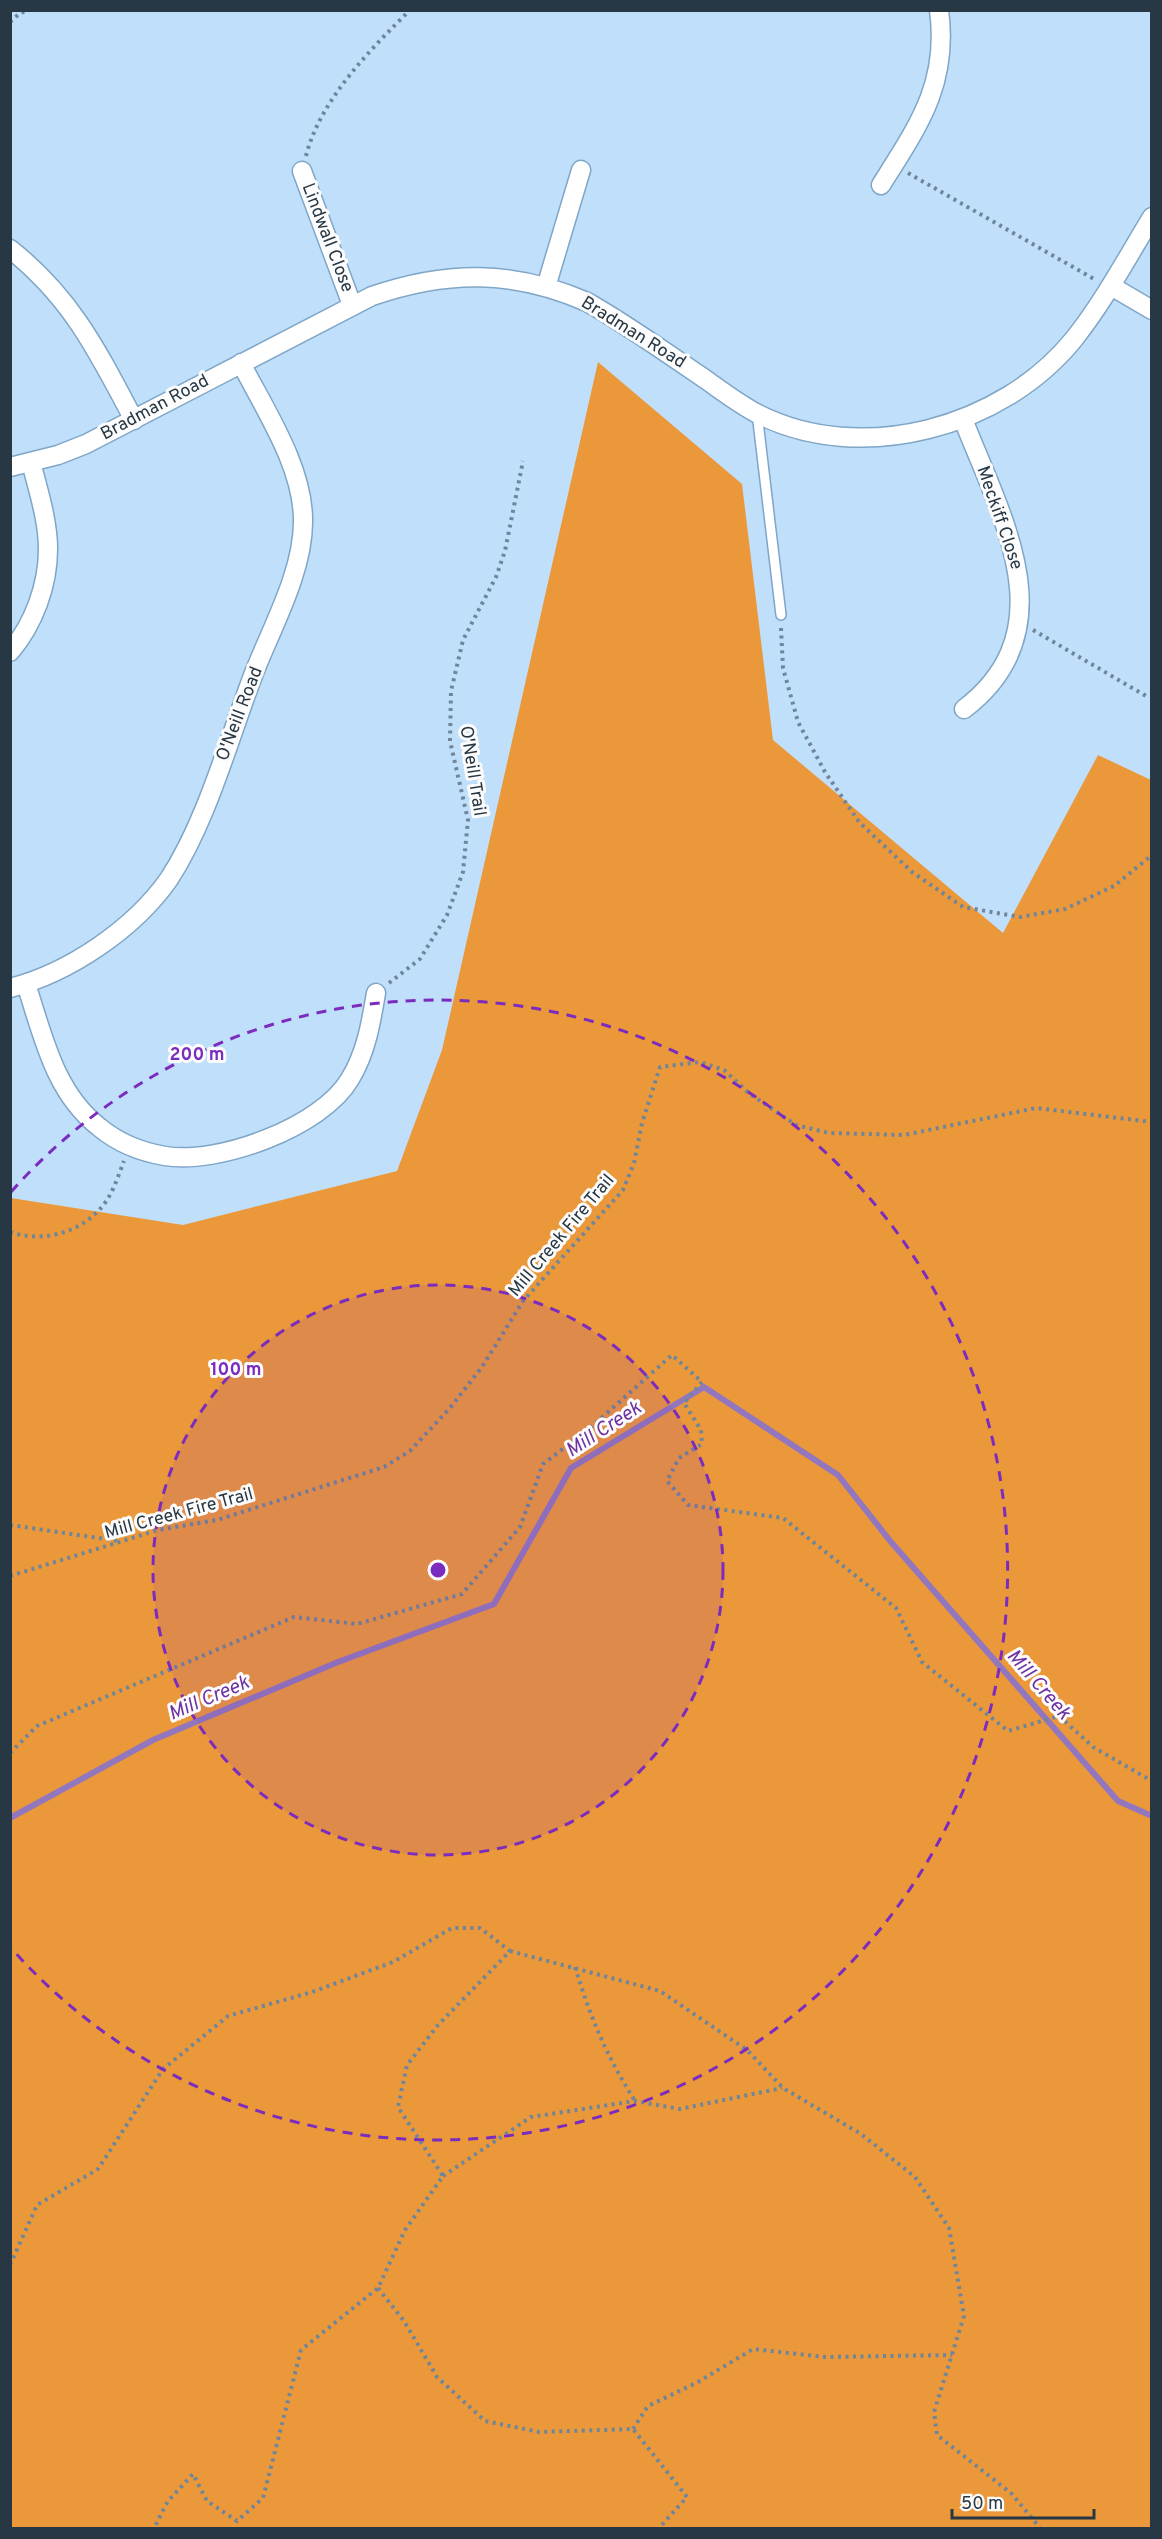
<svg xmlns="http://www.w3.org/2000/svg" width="1162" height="2539" viewBox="0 0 1162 2539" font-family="Overpass,sans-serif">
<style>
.forest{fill:#eb983b}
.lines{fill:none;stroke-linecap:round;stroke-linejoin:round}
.stream{stroke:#9277be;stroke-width:6}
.service-casing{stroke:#7fa6c6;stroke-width:12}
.minor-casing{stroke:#7fa6c6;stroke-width:21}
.path{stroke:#6f869a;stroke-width:4;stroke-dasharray:3 4.5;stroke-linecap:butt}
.service{stroke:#fff;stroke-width:9}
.minor{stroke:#fff;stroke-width:18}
.ring{fill:none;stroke:#7b2cbf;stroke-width:3;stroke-dasharray:10 8}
.labels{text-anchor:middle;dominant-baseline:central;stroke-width:6;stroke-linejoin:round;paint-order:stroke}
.street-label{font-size:18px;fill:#273744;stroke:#fcfcfc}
.water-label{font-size:20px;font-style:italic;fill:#6e32a2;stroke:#fcfcfc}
.centre{fill:#7b2cbf;stroke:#fcfcfc;stroke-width:3}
.ring-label{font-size:18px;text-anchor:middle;font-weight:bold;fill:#7b2cbf;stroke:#fcfcfc;stroke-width:6;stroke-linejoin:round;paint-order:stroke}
</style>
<rect width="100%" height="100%" fill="#c0dffb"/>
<path class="forest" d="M598,362L742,484L773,740L1003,933L1098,755L1151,780V2528H11V1198L183,1225L397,1171L442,1050Z"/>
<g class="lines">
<path class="stream" d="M10,1818L153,1740L338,1662L494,1604L571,1468L704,1387L838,1475L891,1542L1118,1801L1152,1816"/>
<g class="service-casing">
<path id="service" d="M757,413L781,615"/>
</g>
<g class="minor-casing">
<path id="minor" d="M302,171L352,305
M881,185C918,126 949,84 939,10
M10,249C72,298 98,352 134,420
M1111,286L1152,310
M546,287L581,170
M963,419C1000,515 1069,629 964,709
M10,467L58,455L86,444L372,296C448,270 513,270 587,302C628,325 666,353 705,379C722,391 739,404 758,414C861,466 1002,428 1074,339C1104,301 1127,258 1152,217
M10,652C34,624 48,585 48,549C48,520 38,490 31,462
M26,984C43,1035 54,1092 99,1127C117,1142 141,1152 165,1156C218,1165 322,1127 350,1079C366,1053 371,1023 376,993
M10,988C69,973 134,929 169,879C207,821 229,738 254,673C272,627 303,572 303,522C304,468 265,410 241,363"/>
</g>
<path class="path" d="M10,22L20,13L30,10
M306,156C320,100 370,50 410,10
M908,173L1094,279
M781,628L783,668L798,722L825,772L859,822L912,872L963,907L1020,917L1065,909L1114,886L1152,855
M1033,630L1146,696
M389,983L420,959L447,915L463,872L468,820L450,741L451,691L463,640L496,577L505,551L523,461
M10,1232C46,1244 86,1231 107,1200C114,1189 119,1174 124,1161
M10,1525L119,1541
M10,1576L158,1530L217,1520L384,1467L410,1451L450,1408L482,1367L523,1301L623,1190L634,1163L642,1123L660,1067L700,1062L724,1070L750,1094L796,1125L829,1133L904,1135L1036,1108L1152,1122
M10,1753L37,1726L294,1617L357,1624L462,1594L520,1527L543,1464L589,1429L672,1355L702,1382L684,1403L701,1430L702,1444L679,1458L667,1481L688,1505L783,1518L896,1608L922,1662L1008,1731L1059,1716L1093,1747L1152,1781
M510,1951L660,1991L747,2050L783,2088L861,2134L915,2177L949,2228L964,2316L934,2412L937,2435L1012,2494L1040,2528
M575,1967C591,2019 606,2055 635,2101
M443,2176L531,2117L635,2101L680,2109L782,2088
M10,2265L37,2205L98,2169L163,2069L228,2016L312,1992L393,1962L452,1928H480L510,1951L438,2025L407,2065L398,2107L443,2176L405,2230L378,2288L301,2350L263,2498L237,2521L207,2501L193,2474L168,2501L154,2528
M378,2288L404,2321L437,2377L485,2421L539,2432L633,2429L687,2497L659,2528
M633,2429L648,2406L698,2382L753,2349L825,2357L952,2355"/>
<use href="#service" class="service"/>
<use href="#minor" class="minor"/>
</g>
<circle cx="438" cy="1570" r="285" fill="#7b2cbf" fill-opacity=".12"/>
<g class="ring">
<circle cx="438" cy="1570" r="285"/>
<path d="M11 1192A570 570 0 1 1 11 1948"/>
</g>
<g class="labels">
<g class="street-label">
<text transform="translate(327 238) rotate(69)">Lindwall Close</text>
<text transform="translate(633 333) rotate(32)">Bradman Road</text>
<text transform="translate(155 408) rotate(-28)">Bradman Road</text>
<text transform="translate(999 518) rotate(71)">Meckiff Close</text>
<text transform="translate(240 714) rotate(-69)">O'Neill Road</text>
<text transform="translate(472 771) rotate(81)">O'Neill Trail</text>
<text transform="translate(562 1236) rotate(-50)">Mill Creek Fire Trail</text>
<text transform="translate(179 1514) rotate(-15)">Mill Creek Fire Trail</text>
</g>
<g class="water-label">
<text transform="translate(604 1430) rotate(-33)">Mill Creek</text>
<text transform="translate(1038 1685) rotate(49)">Mill Creek</text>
<text transform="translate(209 1699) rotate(-23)">Mill Creek</text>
</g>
</g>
<circle cx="438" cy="1570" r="9" class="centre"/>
<g class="ring-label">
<text x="197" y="1060">200 m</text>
<text x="236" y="1375">100 m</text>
</g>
<rect width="1162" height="2539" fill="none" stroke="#273744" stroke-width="24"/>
<path d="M952 2509v9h142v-9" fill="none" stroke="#273744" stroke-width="3"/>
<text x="961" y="2509" font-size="18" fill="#273744" stroke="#fcfcfc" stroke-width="4.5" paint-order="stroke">50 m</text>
</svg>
